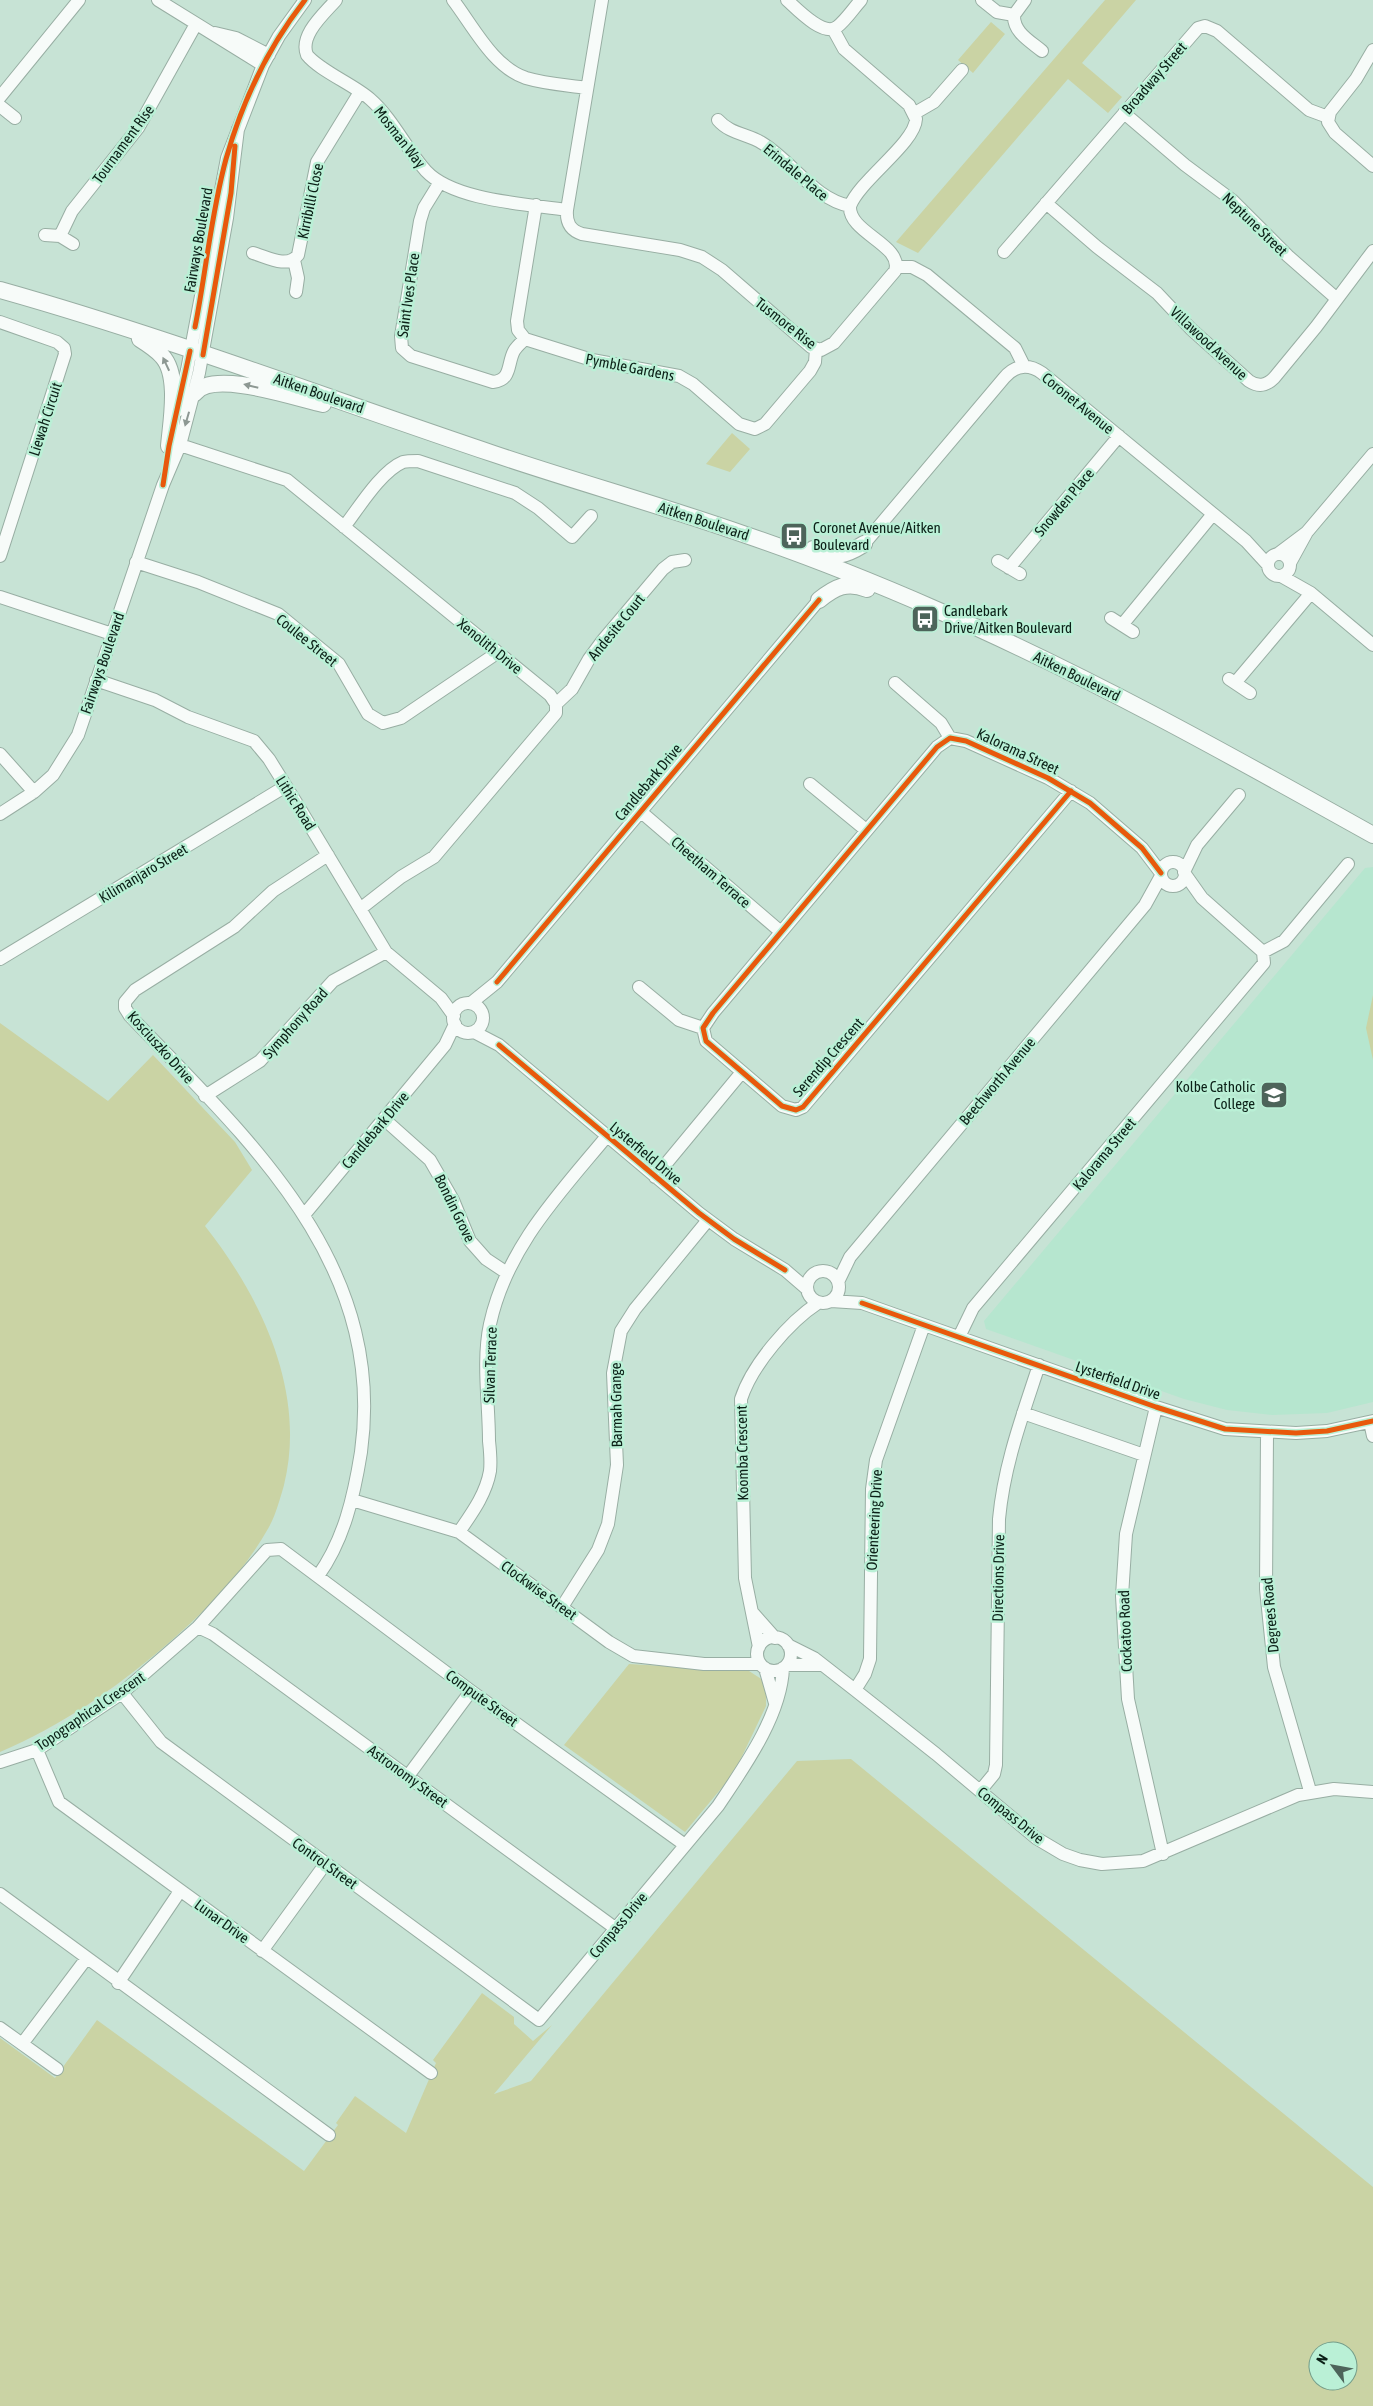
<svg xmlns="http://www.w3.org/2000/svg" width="1373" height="2406" viewBox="0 0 1373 2406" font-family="'Asap Condensed',sans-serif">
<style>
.built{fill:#b6e6cf}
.green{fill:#cad3a4;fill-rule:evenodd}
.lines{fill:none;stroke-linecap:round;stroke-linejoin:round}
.minor-casing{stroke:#98aea3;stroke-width:14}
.major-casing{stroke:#98aea3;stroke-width:18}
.minor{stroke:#f7fbf9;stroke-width:12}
.major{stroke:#f7fbf9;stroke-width:16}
.cycleway-casing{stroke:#baf0d6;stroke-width:8}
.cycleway{stroke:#e8590c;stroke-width:5}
.oneway{fill:#8d9893}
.labels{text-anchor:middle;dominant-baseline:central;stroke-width:5;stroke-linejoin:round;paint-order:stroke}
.street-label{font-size:15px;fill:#0b2017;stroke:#baf0d6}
.poi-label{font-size:15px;fill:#0b2017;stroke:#baf0d6;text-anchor:start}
</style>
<rect width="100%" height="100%" fill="#c7e3d5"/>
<path class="built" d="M1373,867V1402L1327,1413L1300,1414L1272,1415L1227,1410L1184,1399L986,1329L984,1321L1365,868Z"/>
<path class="green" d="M1105,0H1136L1082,63L1122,97L1108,113L1068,79L918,253L896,242Z
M991,22L1005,34L973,73L958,60Z
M732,433L750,449L730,472L706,464Z
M1373,995V1060L1366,1028Z
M0,1023L108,1101L153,1055L235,1142L252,1170L205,1226C261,1297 307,1392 284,1485C280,1499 276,1514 269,1527C243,1574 205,1612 165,1646C115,1689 61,1726 0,1752Z
M629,1664L749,1671L766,1682V1706L734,1773L685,1832L564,1745Z
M851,1759L1373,2187V2406H0V2038L55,2078L97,2020L304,2171L338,2125L336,2123L355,2096L406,2133L436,2063L433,2060L482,1993L514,2017V2024L533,2041L552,2025L494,2094L531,2081L797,1761ZM1318,2351H1348V2381H1318Z"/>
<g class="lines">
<g class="minor-casing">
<path id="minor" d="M158,0L263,65
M336,0C324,14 299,35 307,55C320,71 353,84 370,99C393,119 406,149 426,171C454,201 528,204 567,210
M453,0C473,26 493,67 526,78C546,84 567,85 587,88
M602,0L567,210C566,223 570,230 582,234L680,250L702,257L722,270L811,347L821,350L834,343L895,271C904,245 848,233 850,206C860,180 915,143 916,119L909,105L844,49L833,29
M787,0C797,9 823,37 837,27C846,20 853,9 861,0
M982,0L997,12L1014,15
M1025,0L1014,15C1013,32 1030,41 1042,51
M215,33L236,38L269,55
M1373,50L1356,79L1330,112L1328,122L1335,133L1373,166
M0,97L79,0
M0,106L15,118
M915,113L934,102L962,70
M1124,113L1185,165L1232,200L1288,256L1337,299
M718,120C730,134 748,134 762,143C793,162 814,199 850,206
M440,182L424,208L420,221L401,336L402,348L411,356L493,382C512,380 507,364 514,351C517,346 521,343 525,339
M1046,203L1097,247L1157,293L1191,329L1249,381C1258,387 1266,386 1274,378L1316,327L1373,251
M536,205L517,321L518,330L525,339L592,360L679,376L693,384L739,424L755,429L765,424L810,371L815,362L816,349
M45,235L60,236L73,244
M60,236L72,211L138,128L196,24
M1004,252L1198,28L1205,26L1217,31L1309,110L1328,117
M253,253C267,257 287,269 298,255L317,162L360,92
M294,260L298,278L296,292
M896,267H912L927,275L1015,348L1024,366
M0,322L57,342L64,348L65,354L0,556
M177,411L187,370L227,158L263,65L279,36L305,0
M180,445L287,480L550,695L556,704V713L434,857L401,877L360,909
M344,527C358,509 381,471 403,462C407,461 413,461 418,461L515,493L538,508L572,537L591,516
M864,544L1004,378C1015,365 1028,363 1042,373L1246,541L1268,565
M1279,553L1307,532
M1268 565a11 11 0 1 1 22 0a11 11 0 1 1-22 0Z
M998,561L1020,574
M136,562L198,582L278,614L339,664L368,714L383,723L401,718L497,653
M1290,563L1307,532L1373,454
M1009,568L1119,436
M1281,576L1311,593L1373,645
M0,597L112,634
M1111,618L1133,632
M1122,625L1213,514
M1229,679L1250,693
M96,680L155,700L188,717L254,741L269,759L297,804L386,952L441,998L454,1016
M895,683L941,723L950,738
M1235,683L1311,593
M556,704L572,689L589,659L603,640L663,569L672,562L685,560
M0,754L34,792
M810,784L866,830
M1071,791L803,1107L796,1110L782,1106L706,1041L703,1028L713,1013L937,747L950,738L966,741L1048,778L1090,803L1142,848L1161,873
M640,811L781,932
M0,814L34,792L53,775L78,735L163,485L180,445L199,373L227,218L238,129
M1161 874a12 12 0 1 1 24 0a12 12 0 1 1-24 0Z
M1184,872L1197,845L1239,795
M1263,952L1284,941L1348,864
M0,959L286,786
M639,987L679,1020L703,1028
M471,1003L497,982L819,600
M453 1018a15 15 0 1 1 30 0a15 15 0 1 1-30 0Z
M474,1032L499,1045L699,1213L734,1239L785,1270L807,1289
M205,1096L260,1061L333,981L386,952
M384,1119L430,1160L453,1200L470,1241L486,1259L507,1273
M655,1177L742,1072
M304,1215L445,1045L455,1024
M807 1287a16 16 0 1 1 32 0a16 16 0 1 1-32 0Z
M838,1282L850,1257L1145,905L1161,876
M831,1301L862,1303L1156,1407L1225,1429L1296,1433L1327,1431L1373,1421
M959,1337L973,1308L1264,963L1263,952L1202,898L1185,874
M1156,1407L1126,1534L1122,1596L1128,1699L1163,1854
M1023,1413L1144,1455
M1370,1422L1373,1436
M1267,1433L1266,1589L1274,1667L1310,1791
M352,1500L459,1532L609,1642L633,1656L704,1664H760
M459,1532C472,1513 486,1494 490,1471C491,1462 490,1450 489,1441C489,1403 482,1361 490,1324C507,1247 559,1194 607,1136
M318,1576C344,1540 354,1496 361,1452C387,1263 249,1140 130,1016L125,1008V1002L135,990L234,927L273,891L328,855
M562,1607L598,1550L608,1524L617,1465L613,1373L621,1331L635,1309L708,1220
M752,1612L775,1638
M198,1627L213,1634L615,1928
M757 1654a17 17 0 1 1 34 0a17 17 0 1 1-34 0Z
M788,1645L814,1658L855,1690L936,1754L1036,1838L1063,1854L1080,1860L1102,1864L1143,1861L1298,1795L1334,1789L1373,1792
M759,1647L745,1578L741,1399C752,1365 789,1322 818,1303
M787,1665H822
M765,1668L775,1703
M855,1690L865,1674L870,1659L872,1489L876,1460L924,1325
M122,1693L161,1742L539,2020L718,1806C744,1767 781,1716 783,1668
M37,1750L59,1802L431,2073
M0,1762L37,1750L122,1693L198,1627L267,1550L281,1549L471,1691L685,1845
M408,1776L471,1691
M980,1791L994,1774L996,1765L999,1519C1004,1465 1022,1417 1039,1365
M0,1894L329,2135
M262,1951L326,1863
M118,1983L180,1891
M0,2028L57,2069
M22,2044L86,1959"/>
</g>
<g class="major-casing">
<path id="major" d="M0,290C167,337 330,399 494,454C577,482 660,505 743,534C808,556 873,582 937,610C1087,675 1230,755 1373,835
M140,339C148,344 156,349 162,356C180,375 171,422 169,446
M195,393C213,369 296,398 323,404
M813,549C836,558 843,557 864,544
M819,600C835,587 847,581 867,589"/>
</g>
<use href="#minor" class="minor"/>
<use href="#major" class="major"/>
<g class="cycleway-casing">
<path id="cycleway" d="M195,327C206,272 211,214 226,159C242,102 269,46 305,0
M203,355L231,193L235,146
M163,485L169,446L190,351
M1071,791L803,1107L796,1110L782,1106L706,1041L703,1028L713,1013L937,747L950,738L966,741L1048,778L1090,803L1142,848L1161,873
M497,982L819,600
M499,1045L699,1213L734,1239L785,1270
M862,1303L1156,1407L1225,1429L1296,1433L1327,1431L1373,1421"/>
</g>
<use href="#cycleway" class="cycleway"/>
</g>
<defs><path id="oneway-solid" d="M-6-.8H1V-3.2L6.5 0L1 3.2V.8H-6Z" transform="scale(1.25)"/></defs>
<g class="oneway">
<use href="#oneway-solid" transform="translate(166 364) rotate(-115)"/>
<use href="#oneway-solid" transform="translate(251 386) rotate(-166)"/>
<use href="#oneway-solid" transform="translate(187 419) rotate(106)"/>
</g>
<defs>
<g id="bus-square" transform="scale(1.4375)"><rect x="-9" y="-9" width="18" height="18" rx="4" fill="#4d645a" stroke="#baf0d6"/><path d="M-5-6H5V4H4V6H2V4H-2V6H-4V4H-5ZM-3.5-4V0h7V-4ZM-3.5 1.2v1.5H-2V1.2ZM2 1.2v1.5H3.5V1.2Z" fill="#fff"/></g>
<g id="school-square" transform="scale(1.4375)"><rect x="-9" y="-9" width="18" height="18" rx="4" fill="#4d645a" stroke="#baf0d6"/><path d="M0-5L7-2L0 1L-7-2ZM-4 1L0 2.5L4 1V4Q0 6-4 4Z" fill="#fff"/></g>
</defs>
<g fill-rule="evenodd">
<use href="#bus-square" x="794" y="536"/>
<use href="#bus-square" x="925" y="619"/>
<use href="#school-square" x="1274" y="1095"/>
</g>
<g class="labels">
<g class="street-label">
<text transform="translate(1154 78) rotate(-49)">Broadway Street</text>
<text transform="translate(400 137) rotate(52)">Mosman Way</text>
<text transform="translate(123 144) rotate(-54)">Tournament Rise</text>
<text transform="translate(796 172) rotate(40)">Erindale Place</text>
<text transform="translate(310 201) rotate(-78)">Kirribilli Close</text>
<text transform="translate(1255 224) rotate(44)">Neptune Street</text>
<text transform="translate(198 240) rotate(-80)">Fairways Boulevard</text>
<text transform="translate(408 295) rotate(-82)">Saint Ives Place</text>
<text transform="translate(786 323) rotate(38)">Tusmore Rise</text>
<text transform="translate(1209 343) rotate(43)">Villawood Avenue</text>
<text transform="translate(630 367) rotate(11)">Pymble Gardens</text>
<text transform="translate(319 393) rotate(19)">Aitken Boulevard</text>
<text transform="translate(1078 403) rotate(39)">Coronet Avenue</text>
<text transform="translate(45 419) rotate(-72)">Liewah Circuit</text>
<text transform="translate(1064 502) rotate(-50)">Snowden Place</text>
<text transform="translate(704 521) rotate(18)">Aitken Boulevard</text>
<text transform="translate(616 627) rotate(-51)">Andesite Court</text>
<text transform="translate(307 640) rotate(39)">Coulee Street</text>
<text transform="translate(490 646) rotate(39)">Xenolith Drive</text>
<text transform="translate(102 663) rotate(-71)">Fairways Boulevard</text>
<text transform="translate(1077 676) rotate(26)">Aitken Boulevard</text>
<text transform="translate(1018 751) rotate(25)">Kalorama Street</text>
<text transform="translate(648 782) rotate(-50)">Candlebark Drive</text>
<text transform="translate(296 803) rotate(58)">Lithic Road</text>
<text transform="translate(711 872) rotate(41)">Cheetham Terrace</text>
<text transform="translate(143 873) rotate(-31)">Kilimanjaro Street</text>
<text transform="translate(295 1023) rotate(-48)">Symphony Road</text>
<text transform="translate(161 1047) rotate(48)">Kosciuszko Drive</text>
<text transform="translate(828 1057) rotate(-49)">Serendip Crescent</text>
<text transform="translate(997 1081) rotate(-50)">Beechworth Avenue</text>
<text transform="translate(375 1130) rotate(-50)">Candlebark Drive</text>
<text transform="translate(646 1153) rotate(40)">Lysterfield Drive</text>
<text transform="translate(1104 1154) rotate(-50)">Kalorama Street</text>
<text transform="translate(455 1208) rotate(64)">Bondin Grove</text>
<text transform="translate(490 1365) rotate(-88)">Silvan Terrace</text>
<text transform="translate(1118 1380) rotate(19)">Lysterfield Drive</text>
<text transform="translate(616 1405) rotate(-91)">Barmah Grange</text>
<text transform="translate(742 1453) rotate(-91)">Koomba Crescent</text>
<text transform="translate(874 1520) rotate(-87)">Orienteering Drive</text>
<text transform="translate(998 1578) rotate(-89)">Directions Drive</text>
<text transform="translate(539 1590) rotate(36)">Clockwise Street</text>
<text transform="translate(1270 1615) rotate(-95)">Degrees Road</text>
<text transform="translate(1125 1631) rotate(-92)">Cockatoo Road</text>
<text transform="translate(482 1698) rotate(36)">Compute Street</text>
<text transform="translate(90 1711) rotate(-34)">Topographical Crescent</text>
<text transform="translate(408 1776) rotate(36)">Astronomy Street</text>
<text transform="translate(1011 1815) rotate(39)">Compass Drive</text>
<text transform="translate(325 1863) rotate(36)">Control Street</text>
<text transform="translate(222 1921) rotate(36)">Lunar Drive</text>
<text transform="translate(618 1925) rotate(-50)">Compass Drive</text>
</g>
<g class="poi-label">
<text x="813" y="527">Coronet Avenue/Aitken<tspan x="813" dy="17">Boulevard</tspan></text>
<text x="944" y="610">Candlebark<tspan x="944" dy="17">Drive/Aitken Boulevard</tspan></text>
<text x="1255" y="1086" text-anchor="end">Kolbe Catholic<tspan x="1255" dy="17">College</tspan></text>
</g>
</g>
<g transform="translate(1333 2366) rotate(302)"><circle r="24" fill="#baf0d6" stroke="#749d8a"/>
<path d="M0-4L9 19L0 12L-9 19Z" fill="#4d645a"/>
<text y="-8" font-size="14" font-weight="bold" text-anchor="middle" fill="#0b2017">N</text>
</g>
</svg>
